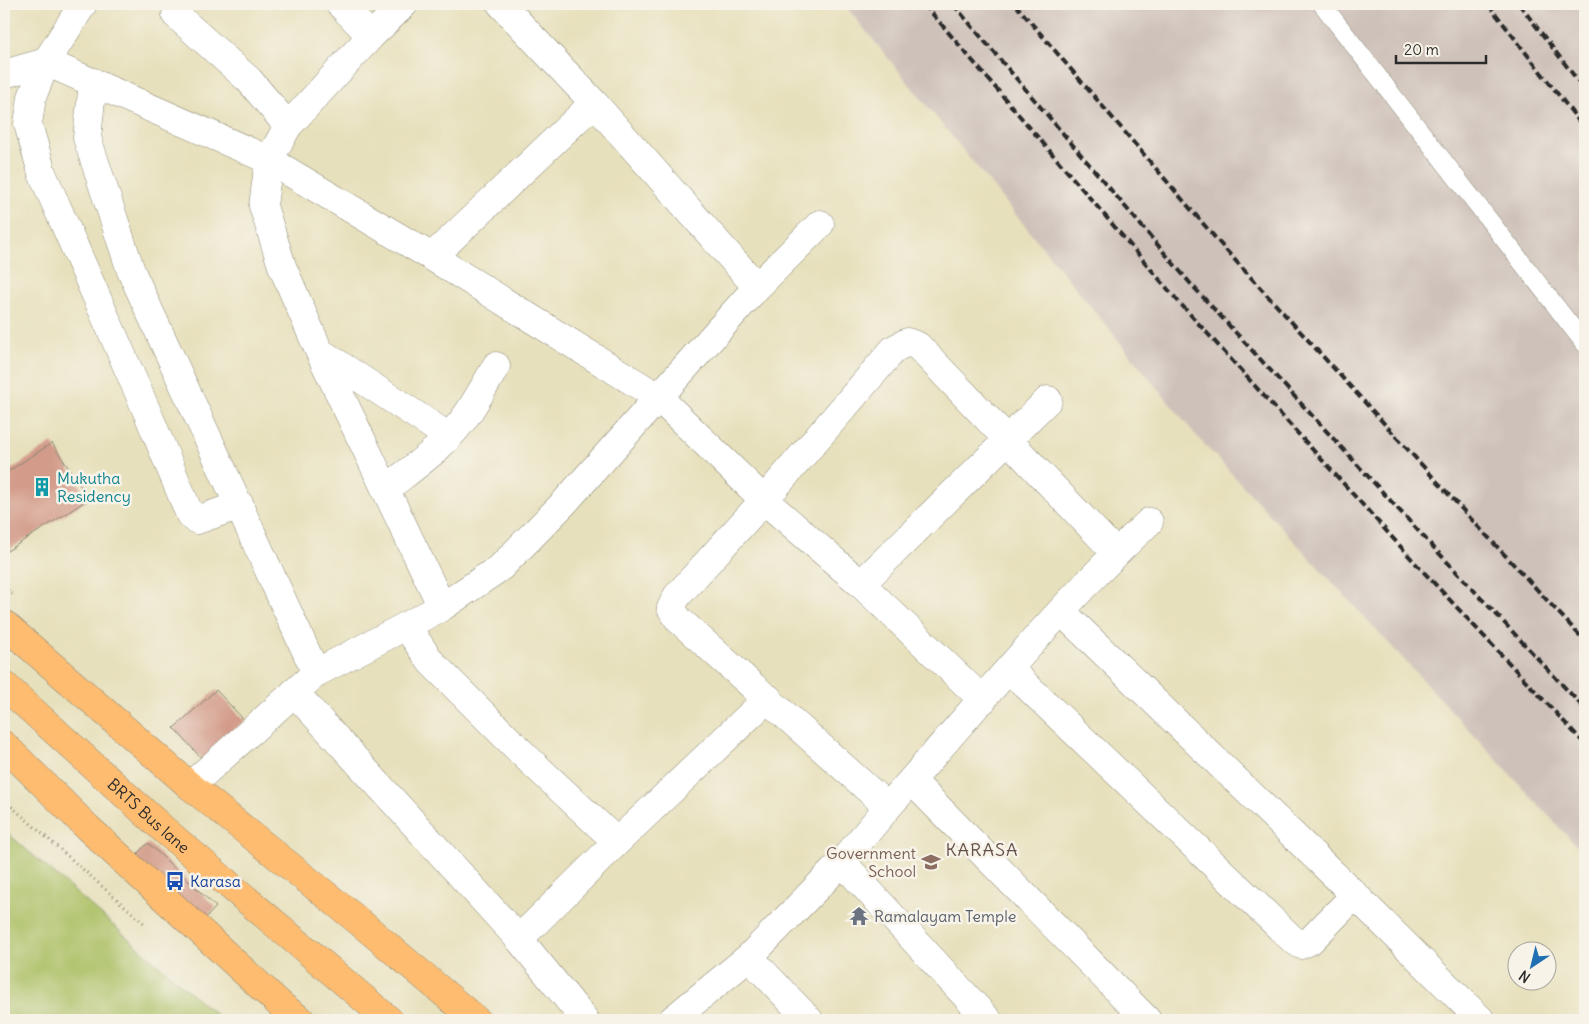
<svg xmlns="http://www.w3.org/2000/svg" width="1589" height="1024" viewBox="0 0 1589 1024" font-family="Delius,sans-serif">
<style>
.railway{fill:#cec1ba}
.grass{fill:#aabf63;stroke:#6a7547}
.building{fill:#d39b8a}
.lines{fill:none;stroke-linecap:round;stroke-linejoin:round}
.service-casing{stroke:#898674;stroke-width:19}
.minor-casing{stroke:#898674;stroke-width:29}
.primary-casing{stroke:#898674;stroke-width:29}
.path{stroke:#898674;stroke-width:3;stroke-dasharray:1 4;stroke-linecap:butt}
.service{stroke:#fff;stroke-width:18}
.minor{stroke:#fff;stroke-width:28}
.primary{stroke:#febc70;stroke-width:28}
.rail{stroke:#2b2b2b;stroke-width:4;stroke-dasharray:8 4;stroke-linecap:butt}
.labels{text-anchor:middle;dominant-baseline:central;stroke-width:5;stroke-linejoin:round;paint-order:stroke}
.culture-label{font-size:16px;fill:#0d838f;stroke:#f7f3e8;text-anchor:start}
.street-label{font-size:16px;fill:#2b2b2b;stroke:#f7f3e8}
.education-label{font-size:16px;fill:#785e54;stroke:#f7f3e8;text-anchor:end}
.transit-label{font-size:16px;fill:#164399;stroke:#f7f3e8;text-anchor:start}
.worship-label{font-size:16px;fill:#5b616d;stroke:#f7f3e8;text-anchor:start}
.neighbourhood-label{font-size:18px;letter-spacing:1px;fill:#66524c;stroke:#f7f3e8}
</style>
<rect width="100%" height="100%" fill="#f7f3e8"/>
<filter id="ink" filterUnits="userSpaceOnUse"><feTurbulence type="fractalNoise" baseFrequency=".02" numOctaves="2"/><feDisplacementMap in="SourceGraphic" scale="10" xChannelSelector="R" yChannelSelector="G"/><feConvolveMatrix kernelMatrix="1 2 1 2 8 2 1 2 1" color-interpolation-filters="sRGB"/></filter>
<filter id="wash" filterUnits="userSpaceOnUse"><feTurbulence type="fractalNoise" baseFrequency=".0096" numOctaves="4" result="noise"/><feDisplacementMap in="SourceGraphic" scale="20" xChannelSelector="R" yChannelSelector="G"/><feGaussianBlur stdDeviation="1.12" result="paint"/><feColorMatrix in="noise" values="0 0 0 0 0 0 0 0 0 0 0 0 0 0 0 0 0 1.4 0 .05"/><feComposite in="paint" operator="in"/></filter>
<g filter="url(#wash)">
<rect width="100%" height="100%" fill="#e7e0bc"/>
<path class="railway" d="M844,4H1585V855L1194,433Z"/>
<path class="grass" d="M4,830L222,1020H4Z"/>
<g id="blocks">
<path class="building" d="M52,443L89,499L4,553V474Z
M216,690L245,721L203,760L174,728Z
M148,843L216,907L201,923L133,858Z"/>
</g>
</g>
<g filter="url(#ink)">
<use href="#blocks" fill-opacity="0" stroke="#898674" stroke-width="1"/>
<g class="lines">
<g class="service-casing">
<path id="service" d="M1322,4L1585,344"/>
</g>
<g class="minor-casing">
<path id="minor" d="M83,4L46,62L32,97L28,124L42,173L148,414L190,515L197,520L240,505
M340,4L371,36
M404,4L371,36L288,126L269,160L263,206L282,266L319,351L442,607
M501,4L594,103L757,287
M176,15L249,80L288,126
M4,74L46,62L269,160L432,257L658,397L764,500L861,584L983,700
M93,82L87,138L131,271L316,673
M432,257L594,103
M320,352L448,436
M386,489C415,466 448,444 468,413C478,398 487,382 496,366
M861,584L1048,400
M1061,611L1355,895L1481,1020
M407,627L431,662L525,756L617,842
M1010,670L1292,939L1301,945L1310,941L1355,895
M294,692L519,939L585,1020
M912,781L1147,1020
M190,786L316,673L442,607L501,567L564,503L757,287L820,224
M888,807C973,711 1055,610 1149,522
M842,862L888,807L679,620L671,608L677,596L764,500L894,349L907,342L918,346L1116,553
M519,939L617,842L768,698
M749,957L809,1020
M672,1020L749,957L842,862L988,1020"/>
</g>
<g class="primary-casing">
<g id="primary">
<path d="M4,624L190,786L356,919L476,1020"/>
<path id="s1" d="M4,685L163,829L389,1020"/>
<path d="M4,745L87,827L283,1007L301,1020"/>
</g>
</g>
<path class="path" d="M4,587L15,596
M4,800L146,925"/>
<use href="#service" class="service"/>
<use href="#minor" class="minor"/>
<use href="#primary" class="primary"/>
<path class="rail" d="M924,4L1178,301L1419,567L1585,744
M953,4L1190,283L1435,549L1585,709
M1015,4L1224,248L1473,521L1585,641
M1488,4L1585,129
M1519,4L1585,90"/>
</g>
</g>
<defs>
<g id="building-bare" transform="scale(1.5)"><path d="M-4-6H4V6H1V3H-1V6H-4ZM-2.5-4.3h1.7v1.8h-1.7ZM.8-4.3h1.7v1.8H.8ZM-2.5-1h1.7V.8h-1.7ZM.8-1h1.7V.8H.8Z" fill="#0f9aa8" stroke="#f7f3e8" stroke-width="2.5" paint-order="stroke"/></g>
<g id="school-bare" transform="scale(1.5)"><path d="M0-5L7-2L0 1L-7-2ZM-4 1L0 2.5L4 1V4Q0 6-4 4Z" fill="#8d6e63" stroke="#f7f3e8" stroke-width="2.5" paint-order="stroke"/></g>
<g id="bus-bare" transform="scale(1.5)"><path d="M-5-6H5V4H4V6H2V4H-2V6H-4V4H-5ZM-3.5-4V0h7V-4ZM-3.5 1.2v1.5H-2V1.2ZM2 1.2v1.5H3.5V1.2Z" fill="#1a4fb4" stroke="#f7f3e8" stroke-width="2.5" paint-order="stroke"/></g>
<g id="temple-bare" transform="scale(1.5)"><path d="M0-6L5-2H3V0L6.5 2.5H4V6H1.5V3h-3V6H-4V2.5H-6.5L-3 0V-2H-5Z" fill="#6b7280" stroke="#f7f3e8" stroke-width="2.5" paint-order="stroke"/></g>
</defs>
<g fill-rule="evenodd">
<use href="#building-bare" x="42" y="487"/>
<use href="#school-bare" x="931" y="862"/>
<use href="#bus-bare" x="175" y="881"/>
<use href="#temple-bare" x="859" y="916"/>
</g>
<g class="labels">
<g class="culture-label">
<text x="57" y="478">Mukutha<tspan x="57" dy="18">Residency</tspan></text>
</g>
<g class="street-label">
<text stroke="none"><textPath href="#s1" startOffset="195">BRTS Bus lane</textPath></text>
</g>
<g class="education-label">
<text x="916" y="853">Government<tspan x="916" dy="18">School</tspan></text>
</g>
<g class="transit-label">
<text x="190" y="881">Karasa</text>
</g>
<g class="worship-label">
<text x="874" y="916">Ramalayam Temple</text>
</g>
<g class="neighbourhood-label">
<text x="982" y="849">KARASA</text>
</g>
</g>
<rect width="1589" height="1024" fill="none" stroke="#f7f3e8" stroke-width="20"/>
<g transform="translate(1532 966) rotate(215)"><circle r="24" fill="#f7f3e8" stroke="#a5a39c"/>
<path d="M0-4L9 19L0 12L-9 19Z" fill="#1f6fb2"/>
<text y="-8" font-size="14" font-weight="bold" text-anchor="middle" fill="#2b2b2b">N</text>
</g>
<path d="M1396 55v8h90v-8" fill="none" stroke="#2b2b2b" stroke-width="2.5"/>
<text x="1404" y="55" font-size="15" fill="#2b2b2b" stroke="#f7f3e8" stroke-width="4" paint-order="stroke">20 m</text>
</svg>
